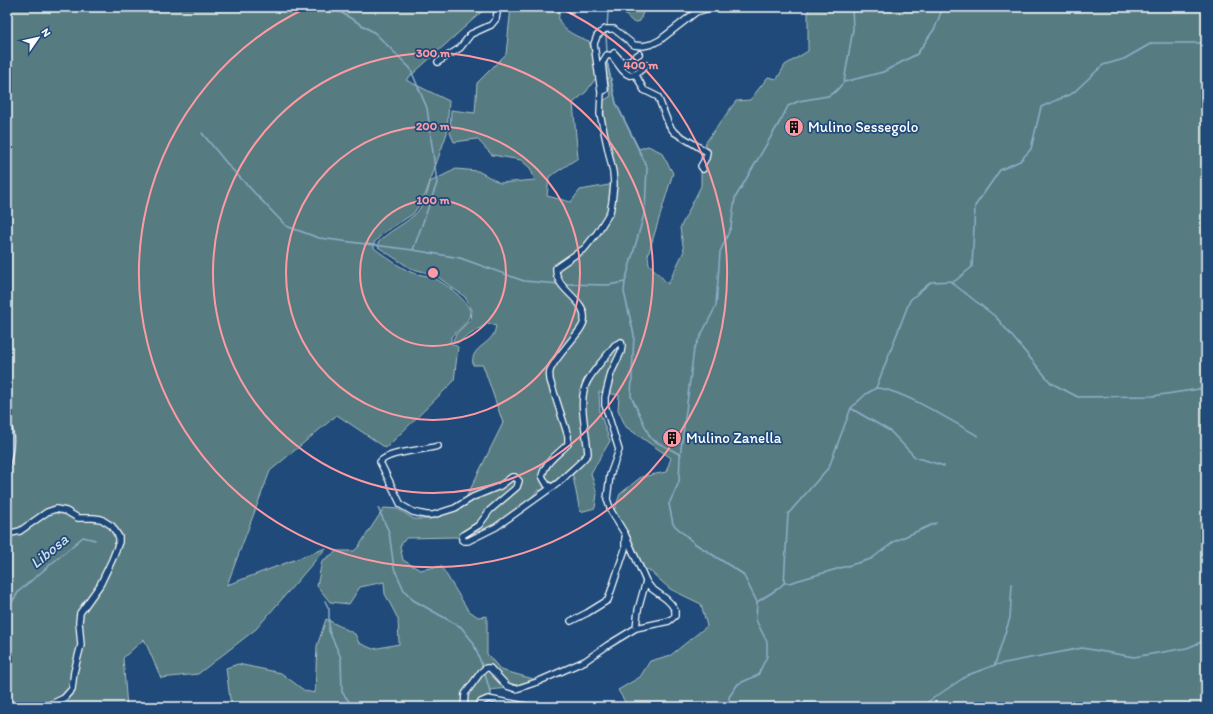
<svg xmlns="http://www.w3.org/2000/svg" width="1213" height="714" viewBox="0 0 1213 714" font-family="Itim,sans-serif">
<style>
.green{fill:#577c82;stroke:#abbec0}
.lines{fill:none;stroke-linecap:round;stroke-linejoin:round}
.stream{stroke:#90afc8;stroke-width:1.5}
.minor-casing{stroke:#fff;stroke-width:8}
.minor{stroke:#1f4a7a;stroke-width:5.5}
.ring{fill:none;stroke:#ff9aa2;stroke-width:2}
.labels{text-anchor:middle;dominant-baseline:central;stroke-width:3.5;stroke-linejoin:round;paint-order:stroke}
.poi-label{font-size:15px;fill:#fff;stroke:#1f4a7a;text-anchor:start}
.water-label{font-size:16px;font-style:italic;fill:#d1dee8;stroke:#1f4a7a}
.centre{fill:#ff9aa2;stroke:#1f4a7a;stroke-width:2}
.ring-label{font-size:12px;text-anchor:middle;font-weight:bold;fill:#ff9aa2;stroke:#1f4a7a;stroke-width:3.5;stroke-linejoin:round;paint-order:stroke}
</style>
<rect width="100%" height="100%" fill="#1f4a7a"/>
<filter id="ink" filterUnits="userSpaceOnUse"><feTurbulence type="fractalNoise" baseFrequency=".025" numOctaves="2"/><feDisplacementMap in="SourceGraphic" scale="8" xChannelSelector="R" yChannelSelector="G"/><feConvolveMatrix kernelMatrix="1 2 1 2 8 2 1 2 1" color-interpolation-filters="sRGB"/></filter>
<g filter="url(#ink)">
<path class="green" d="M7,7H487L406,80L449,101L447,133L426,193L421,202L413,214L383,233L374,243V248C385,256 400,268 413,273C419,275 427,275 434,278C444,283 470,301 470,313C470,322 456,331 451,337V343L458,347L454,381L386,448L337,415L270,471L227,585L326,548L256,629L198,674L161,678L144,639L123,658L127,707H7Z
M511,7H560C560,11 558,17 559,20C562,31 580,38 589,41L598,75L586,92L573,103L578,158L549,177L547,196L571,202L580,190L609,185L616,176L605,125L603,101L611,96L606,71L601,74L606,57L607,60L616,103L639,149L648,146L661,152L673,173L648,255L649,264L668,284L684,251L680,228L701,186V157L706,142L736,101L750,100L768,77L777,79L785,65L808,51V13L809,7H1206V707H821L818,703H803L799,707H716L715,705H703L702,707H628L618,690L640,677L650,661L671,655L707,626L701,604L670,589L651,572L641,566L614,511L620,494L641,477L666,472L671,458L626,427L618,410L619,395L599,392L600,413L610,441L591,473L597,494L595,508L580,512L571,466L545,491L538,490C519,514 491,528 464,542L456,537L406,538L400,546L403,560L420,570L441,566L468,610L478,617L487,616V654L501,670L537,680L518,687L489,690L494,707H231L226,668L238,664L281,673L305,691L315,693L317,646L326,619L355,634L359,643L373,649L399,644L398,619L385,594L384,582L360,587L349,604L330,602L317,586L322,561L337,551H354L359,546L384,508L398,509L414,519H430L463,504L503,423L483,365H473C470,349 486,346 493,335C495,333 495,328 496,326L488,323L457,343L454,342L453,340L456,334L471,319L472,310L465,297L435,275L410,268L378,247V243C388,231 402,226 413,216C422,209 428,193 430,182L456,169L478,171L500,183L535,180L530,168L521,160L492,155L477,139L454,142L450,133L451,110L475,113L477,83L506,54Z
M617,7H641L643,12L640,21L634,23Z"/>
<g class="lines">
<path class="stream" d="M332,7L375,33L410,68L427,108L437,183L413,250
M605,7L608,12L607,27
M606,33L607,53
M606,59L616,103L647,167L645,211L625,282L624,292L634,335L631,396L650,437L653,440L681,455
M844,82L883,72L917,54L935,28L943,7
M844,82L853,29L852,7
M202,133L229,166L286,226L319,238L413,250L460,258L524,281L559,284
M951,282L996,317L1051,383L1078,397L1153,396L1206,388
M563,284L608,285L625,282
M876,388C899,388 955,423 978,436
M852,409L890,431L915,457L944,466
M378,508L389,532L394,568L404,590L413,600L461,627L473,642L483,668
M784,583H789L871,559L895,541L936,523
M325,601L329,609V631L341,658L342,692L353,707
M757,602L779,588L784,583L788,514L829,467L851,408L866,394L876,388L910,300L931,282L955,281L972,267L975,206L1000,170L1020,161L1031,149L1041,107L1073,93L1103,65L1124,59L1152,43H1206
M7,610L19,591L83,537L95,540
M995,664L1010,618L1012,584
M484,671L492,698
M493,702L494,707
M730,707L729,697L738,684L758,675L767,656V642L756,620L757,602L743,574L694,543L673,524L669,504L679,482L680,457L694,349L716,306L720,252L731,227L735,198L782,118L788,106L799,101L828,96L836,91L844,82
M866,707L876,705L926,703L968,675L995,665L1005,663L1082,648L1134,657L1187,648L1206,640"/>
<g class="minor-casing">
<path id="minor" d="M614,53L622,62L625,63L639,54
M438,62L460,48L471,34L491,25L496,19L498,7
M636,75L644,90L658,97L669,125L674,132L707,152L706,158L701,166L703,169
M601,92L605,90L602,63L607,55L612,56C624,71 628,86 646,65
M7,424C13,435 10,451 7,463
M438,446C422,451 389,451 380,462L401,505L413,512L426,515H433L455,508L473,497L500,486L512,477H515L519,481L517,487L490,510L479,525L463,535L462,540L464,541H468L496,527L552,487C560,483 565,476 572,470C578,465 583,460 588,454C587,434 577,400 587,382C594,369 606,357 615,345L621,342L622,345L621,352L611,373L605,397V405L619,450L610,475L607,499L611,511L625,534L646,581L651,588L666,599L671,604L675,610V616L669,621L636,628L608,645L585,661L537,682L516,689L507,686L490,668H486L481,672L465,694L464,707
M552,487L547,485L542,476C545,462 558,454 568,444V436L550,380C550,377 549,374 550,371C551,364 573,339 579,331C581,328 584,324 584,320C587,299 555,291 556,268L585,248L597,233L610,212L612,202L614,184L613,172L600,114L601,92L594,44L597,36L605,29H614L634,45L643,46L652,44L660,40L696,12L713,7
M7,534L20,531L47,512L56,509L66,511L78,518H93L101,519L112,526L119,537V542L112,560L100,585L80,613L79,622L81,645L74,672L72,689L64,698L45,707
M571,621L587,613L608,600L625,549V538
M636,628L638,610L646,581
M477,707L481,702L488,699L531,707"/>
</g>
<use href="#minor" class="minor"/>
</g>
</g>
<g class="ring">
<circle cx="433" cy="273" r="73"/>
<circle cx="433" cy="273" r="147"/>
<circle cx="433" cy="273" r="220"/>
<path d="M560 8A294 294 0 1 1 306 8"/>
</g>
<defs>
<g id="building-disc" transform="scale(1)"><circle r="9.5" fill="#ff9aa2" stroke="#1f4a7a"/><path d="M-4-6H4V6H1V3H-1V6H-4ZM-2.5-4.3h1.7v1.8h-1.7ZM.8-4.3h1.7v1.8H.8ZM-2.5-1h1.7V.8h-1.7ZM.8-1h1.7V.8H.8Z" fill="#111"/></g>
</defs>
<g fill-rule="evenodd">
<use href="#building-disc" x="794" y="127"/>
<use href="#building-disc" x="672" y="438"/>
</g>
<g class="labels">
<g class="poi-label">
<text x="808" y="127">Mulino Sessegolo</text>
<text x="686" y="438">Mulino Zanella</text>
</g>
<g class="water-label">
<text transform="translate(49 551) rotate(-40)">Libosa</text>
</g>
</g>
<circle cx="433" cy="273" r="6" class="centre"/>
<g class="ring-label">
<text x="433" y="57">300 m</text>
<text x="641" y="69">400 m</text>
<text x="433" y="130">200 m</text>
<text x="433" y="204">100 m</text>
</g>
<rect width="1213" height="714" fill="none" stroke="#1f4a7a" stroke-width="24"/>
<rect x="12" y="12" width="1189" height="690" fill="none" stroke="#fff" stroke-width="1.5" filter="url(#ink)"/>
<g transform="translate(38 38) rotate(56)" stroke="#1f4a7a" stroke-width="3" paint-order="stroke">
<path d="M0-3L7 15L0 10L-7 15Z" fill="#ffffff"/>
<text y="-6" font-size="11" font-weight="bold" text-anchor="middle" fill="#ffffff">N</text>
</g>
</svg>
